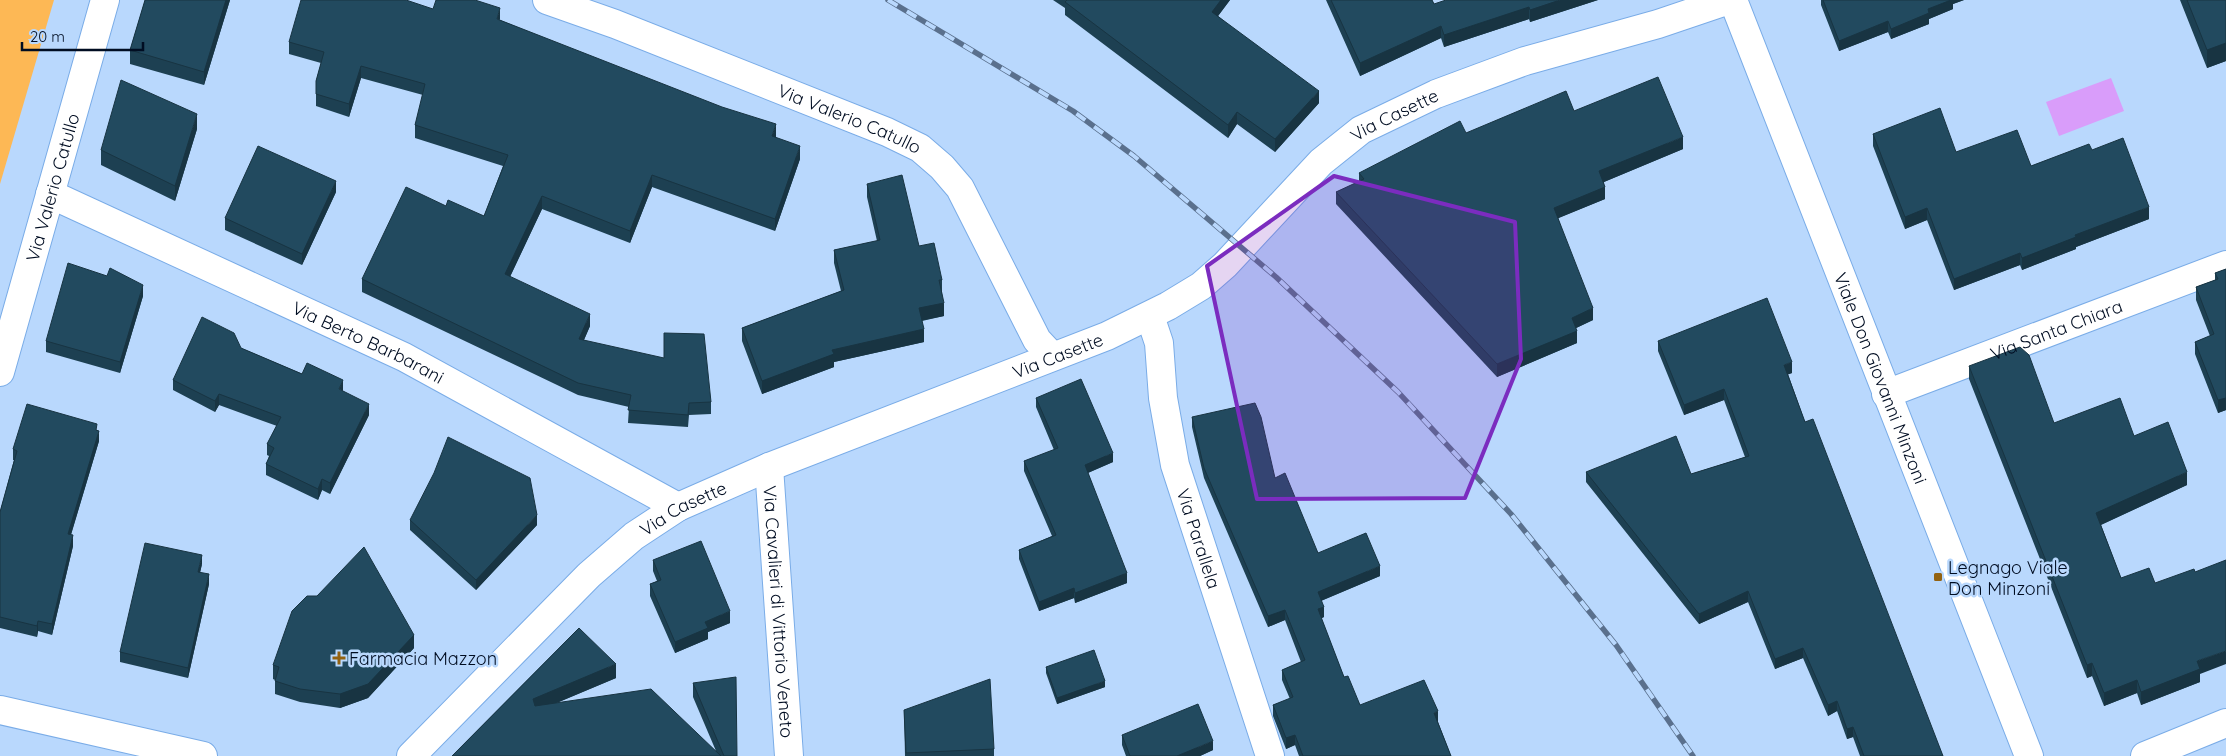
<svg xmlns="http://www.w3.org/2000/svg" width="2226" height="756" viewBox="0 0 2226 756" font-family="Quicksand,sans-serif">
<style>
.green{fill:#fdb855}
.water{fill:#d99dfa}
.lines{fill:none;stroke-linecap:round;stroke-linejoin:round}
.minor-casing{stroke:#7aace7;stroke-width:30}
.secondary-casing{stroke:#7aace7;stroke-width:30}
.minor{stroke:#fff;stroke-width:28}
.secondary{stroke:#fff;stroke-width:28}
.rail-casing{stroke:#5a708d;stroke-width:5.5}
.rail{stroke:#b9d8fd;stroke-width:4;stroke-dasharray:11;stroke-linecap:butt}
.wall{fill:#1d4052}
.shaded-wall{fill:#183442}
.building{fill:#224a5f;stroke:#183442}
.marked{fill:#7b2cbf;fill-opacity:0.2;stroke:#7b2cbf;stroke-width:4;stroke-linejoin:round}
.poi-dot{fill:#936211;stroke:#b9d8fd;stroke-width:2}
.labels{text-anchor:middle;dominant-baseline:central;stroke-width:5;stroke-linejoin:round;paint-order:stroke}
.street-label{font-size:18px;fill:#000d22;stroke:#b9d8fd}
.poi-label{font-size:18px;fill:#000d22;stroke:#b9d8fd;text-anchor:start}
</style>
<rect width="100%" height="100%" fill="#b9d8fd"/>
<path class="green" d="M0,0H54L0,184Z"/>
<path class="water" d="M2111,78L2124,111L2059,136L2046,102Z"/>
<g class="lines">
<g class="minor-casing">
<g id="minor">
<path id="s1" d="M547,0L615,24L887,132L920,148L942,167L960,188L1037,340L1052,356"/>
<path id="s2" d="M50,194L404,357L678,507"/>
<path id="s3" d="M1150,316L1159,343L1163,398L1175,465L1270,756"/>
<path id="s4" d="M0,372L105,0"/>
<path id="s5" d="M1886,394L2226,265"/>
<path id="s6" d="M769,467L789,756"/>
<path d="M0,710L203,756"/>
<path id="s7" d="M411,756L589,575L634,536L678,507L769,467L1107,336L1168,306L1201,286L1225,265L1321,162L1361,130L1436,94L1525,61L1658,24L1729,0"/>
<path d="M2145,756L2226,723"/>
</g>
</g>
<g class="secondary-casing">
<g id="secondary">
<path id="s8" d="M1733,0L2029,756"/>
</g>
</g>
<use href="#minor" class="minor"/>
<use href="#secondary" class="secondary"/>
<g class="rail-casing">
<path id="rail" d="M888,0L1073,111L1134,156L1276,277L1398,392L1511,514L1616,645L1693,756"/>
</g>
<use href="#rail" class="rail"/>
</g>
<path class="wall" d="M145,0H230L204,85L130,64V50Z
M1053,0H1230L1218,16L1319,103L1275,152L1237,124L1228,138L1065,15V8Z
M1326,0H1432L1434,4L1598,0L1530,22L1529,19L1444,47L1441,38L1360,76Z
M1821,0H1964L1953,4V9L1929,19V24L1891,39L1888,32L1839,51L1821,5Z
M2180,0H2226V61L2207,68Z
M433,9L500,20L776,136V138L800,159L775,231L652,187L630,243L542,209L510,277L590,326L584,340L711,402V414L689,415L688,427L628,423L629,407L578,395L362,292V279L446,206L484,216L503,166L415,138V125L423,95L361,78L349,117L316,106V81L321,63L289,54V42Z
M1574,111L1683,149L1604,182L1605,199L1558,218L1593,320L1576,328L1577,343L1497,377L1336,204V192L1359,182V173L1466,133Z
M197,129L175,201L101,165V150Z
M1873,134L1956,152L2031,166L2092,150L2149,219L2076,247V249L2022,270L2020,265L1954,290L1927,220L1905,229L1873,146Z
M867,184L919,246L942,280V293L944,316L922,321L924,342L834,362V367L762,394L742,341V328L841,291L834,263V250L877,241L867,197Z
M336,192L302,265L225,230V218Z
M2226,269V410L2218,413L2195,354V342L2210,336L2196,300V287L2215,280V273Z
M107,276L143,296L120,373L46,352V341Z
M1658,341L1792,373L1788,374L1805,422L1943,756H1860L1853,737L1847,739L1837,711L1828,716L1803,658L1775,669L1748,602L1699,624L1586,482V472L1691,474L1745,457L1724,400L1684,415L1658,351Z
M241,348L343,391L369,415L330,494L322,490L318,500L266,475V464L269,456L267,455V444L277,426L219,405L215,412L173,390V380Z
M1969,366L2054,423L2134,436L2187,485L2101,525L2121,578L2155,583L2200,674V682L2141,705L2137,693L2104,706L2092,676L2087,678L1969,379Z
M1036,398L1113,462L1088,473L1127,583L1075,603L1074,598L1039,611L1019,559V550L1052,536L1024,471V461L1054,450L1036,407Z
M1192,417L1275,478L1318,553L1380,576L1321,601L1324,617L1321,618L1344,677L1360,705L1438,721V722L1451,756H1299L1295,745L1286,749L1273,716V705L1290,699L1282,680V670L1301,662L1285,620L1268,627L1204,478L1192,427Z
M97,430L99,441L71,535L73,546L52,635L38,631L37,637L0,628V512L14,460H13V449Z
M410,520L537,525L476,590L410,530Z
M653,560L730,623L708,632V639L675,653L650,596V584L657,581L653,571Z
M202,564L200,572L209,584L188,678L120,662V652Z
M579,628L616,678L556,703L716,751L693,697V683L737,756H452Z
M414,648L368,698L340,708L300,702L275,694V680L273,679V665Z
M1046,667L1105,687L1057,704L1046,673Z
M904,710L994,749V756H905Z
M1122,735L1213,750L1200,756H1126L1122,745Z"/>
<path class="shaded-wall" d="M226,0H230L204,85V72Z
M1221,0H1230L1212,24V12Z
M1560,0H1598L1530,22V10Z
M1951,0H1964L1953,4V9L1929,19V24L1891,39V29L1928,9Z
M1529,7V19L1444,47V35Z
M500,8V20L497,19Z
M1888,21V32L1839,51V41Z
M1441,26V38L1360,76V63Z
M2226,43V61L2207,68V50Z
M361,66V78L349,117V104Z
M1319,91V103L1275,152V139Z
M1237,112V124L1228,138V125Z
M197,114V129L175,201V186Z
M776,124V136L772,148V136Z
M1683,137V149L1599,184V171Z
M800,146V159L775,231V219Z
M652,175V187L630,243V231Z
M336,181V192L302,265V254Z
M1605,187V199L1554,220V208Z
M542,196V209L505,287V274Z
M2149,207V219L2076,247V249L2022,270V258L2075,235Z
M1927,208V220L1905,229V217Z
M2020,253V265L1954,290V279Z
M143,285V296L120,373V362Z
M944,303V316L919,321V308Z
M1593,308V320L1572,330V318Z
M590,314V326L579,351V339Z
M924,329V342L834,362V367L762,394V381L832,350Z
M1577,331V343L1497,377V364Z
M1792,362V373L1784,376V365Z
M343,380V391L339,389Z
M1724,389V400L1684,415V405Z
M219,394V405L215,412V401Z
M2226,398V410L2218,413V400Z
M369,404V415L330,494V483Z
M99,431V441L68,544V534Z
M1113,453V462L1085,474V465Z
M2187,472V485L2096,527V513Z
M322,479V490L318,500V489Z
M537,515V525L476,590V580Z
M73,535V546L52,635V624Z
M202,555V564L198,582V572Z
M1380,566V576L1318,602V592Z
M1127,573V583L1075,603V593Z
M209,574V584L188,678V668Z
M1074,588V598L1039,611V602Z
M1748,591V602L1699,624V614Z
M1324,607V617L1318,620V609Z
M1285,610V620L1268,627V616Z
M730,611V623L708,632V639L675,653V642L705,622Z
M38,621V631L37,637V626Z
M414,635V648L368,698L340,708V694Z
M1803,648V658L1775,669V659Z
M2226,651V664L2200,674V682L2141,705V692L2197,661Z
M2092,663V676L2087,678V665Z
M616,664V678L533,713V699Z
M2137,680V693L2104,706V693Z
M1105,681V687L1057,704V698Z
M1837,701V711L1828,716V705Z
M1438,711V721L1434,723V713Z
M1853,727V737L1847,739V729Z
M1295,735V745L1286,749V738Z
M1213,741V750L1200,756H1177Z"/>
<path class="building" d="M145,0H226L204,72L130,50Z
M301,0H406L433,9L436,0H475L500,8L497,19L722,107L776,124L772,136L800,146L775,219L652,175L630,231L542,196L505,274L590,314L579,339L664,358V333L704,334L711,402L689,403L688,415L628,410L631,395L578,383L362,279L406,187L446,206L448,200L484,216L508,155L415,125L425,84L361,66L349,104L316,94V81L324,52L289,42Z
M1067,0H1221L1212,12L1319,91L1275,139L1237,112L1228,125L1065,2Z
M1331,0H1432L1434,4L1446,0H1560L1530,10L1529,7L1444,35L1441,26L1360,63Z
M1823,0H1951L1928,9L1929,13L1891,29L1888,21L1839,41Z
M2187,0H2226V43L2207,50Z
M1658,77L1683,137L1599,171L1605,187L1554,208L1593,308L1572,318L1577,331L1497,364L1336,192L1364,179L1359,173L1460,121L1466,133L1566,91L1574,111Z
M121,80L197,114L175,186L101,150Z
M1940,108L1956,152L2017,130L2031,166L2089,144L2092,150L2123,138L2149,207L2075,235L2076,237L2022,258L2020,253L1954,279L1927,208L1905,217L1873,134Z
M258,146L336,181L302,254L225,218Z
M902,175L919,246L934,243L942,280H939L944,303L919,308L924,329L832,350L834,354L762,381L742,328L844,290L834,250L880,240L867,184Z
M68,263L107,276L110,268L143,285L120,362L46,341Z
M2226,269V398L2218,400L2195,342L2214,334L2196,287L2218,279L2215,273Z
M1767,298L1792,362L1784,365L1805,422L1813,419L1943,756H1864L1853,727L1847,729L1837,701L1828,705L1803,648L1775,659L1748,591L1699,614L1586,472L1676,436L1691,474L1749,456L1724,389L1684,405L1658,341Z
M202,317L234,333L241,348L302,374L307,363L343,380L339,389L369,404L330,483L322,479L318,489L266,464L274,448L267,444L281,417L219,394L215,401L173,380Z
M2020,347L2029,355L2054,423L2120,398L2134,436L2168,422L2187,472L2096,513L2121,578L2149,568L2155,583L2194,569L2195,572L2226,560V651L2197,661L2200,669L2141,692L2137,680L2104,693L2092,663L2087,665L1969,366Z
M1081,379L1113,453L1085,465L1127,573L1075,593L1074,588L1039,602L1019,550L1056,535L1024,461L1058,448L1036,398Z
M1255,403L1261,417L1275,478L1285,473L1318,553L1366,533L1380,566L1318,592L1324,607L1318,609L1344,677L1348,676L1360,705L1424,680L1438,711L1434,713L1451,756H1303L1295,735L1286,738L1273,705L1293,697L1282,670L1305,660L1285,610L1268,616L1204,468L1192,417Z
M27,404L97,424L96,430L99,431L68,534L73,535L52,624L38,621L37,626L0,617V512L17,451L13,449Z
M448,437L530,478L537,515L476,580L410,520L434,473Z
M701,541L730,611L705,622L708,628L675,642L650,584L661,580L653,560Z
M145,543L202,555L198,572L209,574L188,668L120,652Z
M364,547L414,635L368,684L340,694L300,689L275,681L279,667L273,665L292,611L307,596H317Z
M579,628L616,664L533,699L535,706L651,689L721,756H452Z
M1094,650L1105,681L1057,698L1046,667Z
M736,677L737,756H724L693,683Z
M990,679L994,749L906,753L904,710Z
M1198,704L1213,741L1177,756H1130L1122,735Z"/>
<path class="marked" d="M1334,176L1515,222L1521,359L1465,498L1257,499L1207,266Z"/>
<g class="poi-dot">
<rect x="1933" y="572" width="10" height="10" rx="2.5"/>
<path d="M336.5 650.5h5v5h5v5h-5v5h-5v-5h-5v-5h5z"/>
</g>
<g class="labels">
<g class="street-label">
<text stroke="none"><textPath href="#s7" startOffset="1195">Via Casette</textPath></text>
<text stroke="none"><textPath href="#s1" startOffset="325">Via Valerio Catullo</textPath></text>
<text stroke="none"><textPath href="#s4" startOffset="192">Via Valerio Catullo</textPath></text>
<text stroke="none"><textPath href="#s5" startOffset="182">Via Santa Chiara</textPath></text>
<text stroke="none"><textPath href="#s2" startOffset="351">Via Berto Barbarani</textPath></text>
<text stroke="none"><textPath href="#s7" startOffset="775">Via Casette</textPath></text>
<text stroke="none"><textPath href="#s8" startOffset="406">Viale Don Giovanni Minzoni</textPath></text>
<text stroke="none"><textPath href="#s7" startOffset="370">Via Casette</textPath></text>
<text stroke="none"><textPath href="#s3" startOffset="229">Via Parallela</textPath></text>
<text stroke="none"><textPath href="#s6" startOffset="145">Via Cavalieri di Vittorio Veneto</textPath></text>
</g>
<g class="poi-label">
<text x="1948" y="567">Legnago Viale<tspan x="1948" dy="21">Don Minzoni</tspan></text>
<text x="349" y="658">Farmacia Mazzon</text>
</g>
</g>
<path d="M22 42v8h121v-8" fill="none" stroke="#000d22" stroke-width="2.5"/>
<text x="30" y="42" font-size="15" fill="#000d22" stroke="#b9d8fd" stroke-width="4" paint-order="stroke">20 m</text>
</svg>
